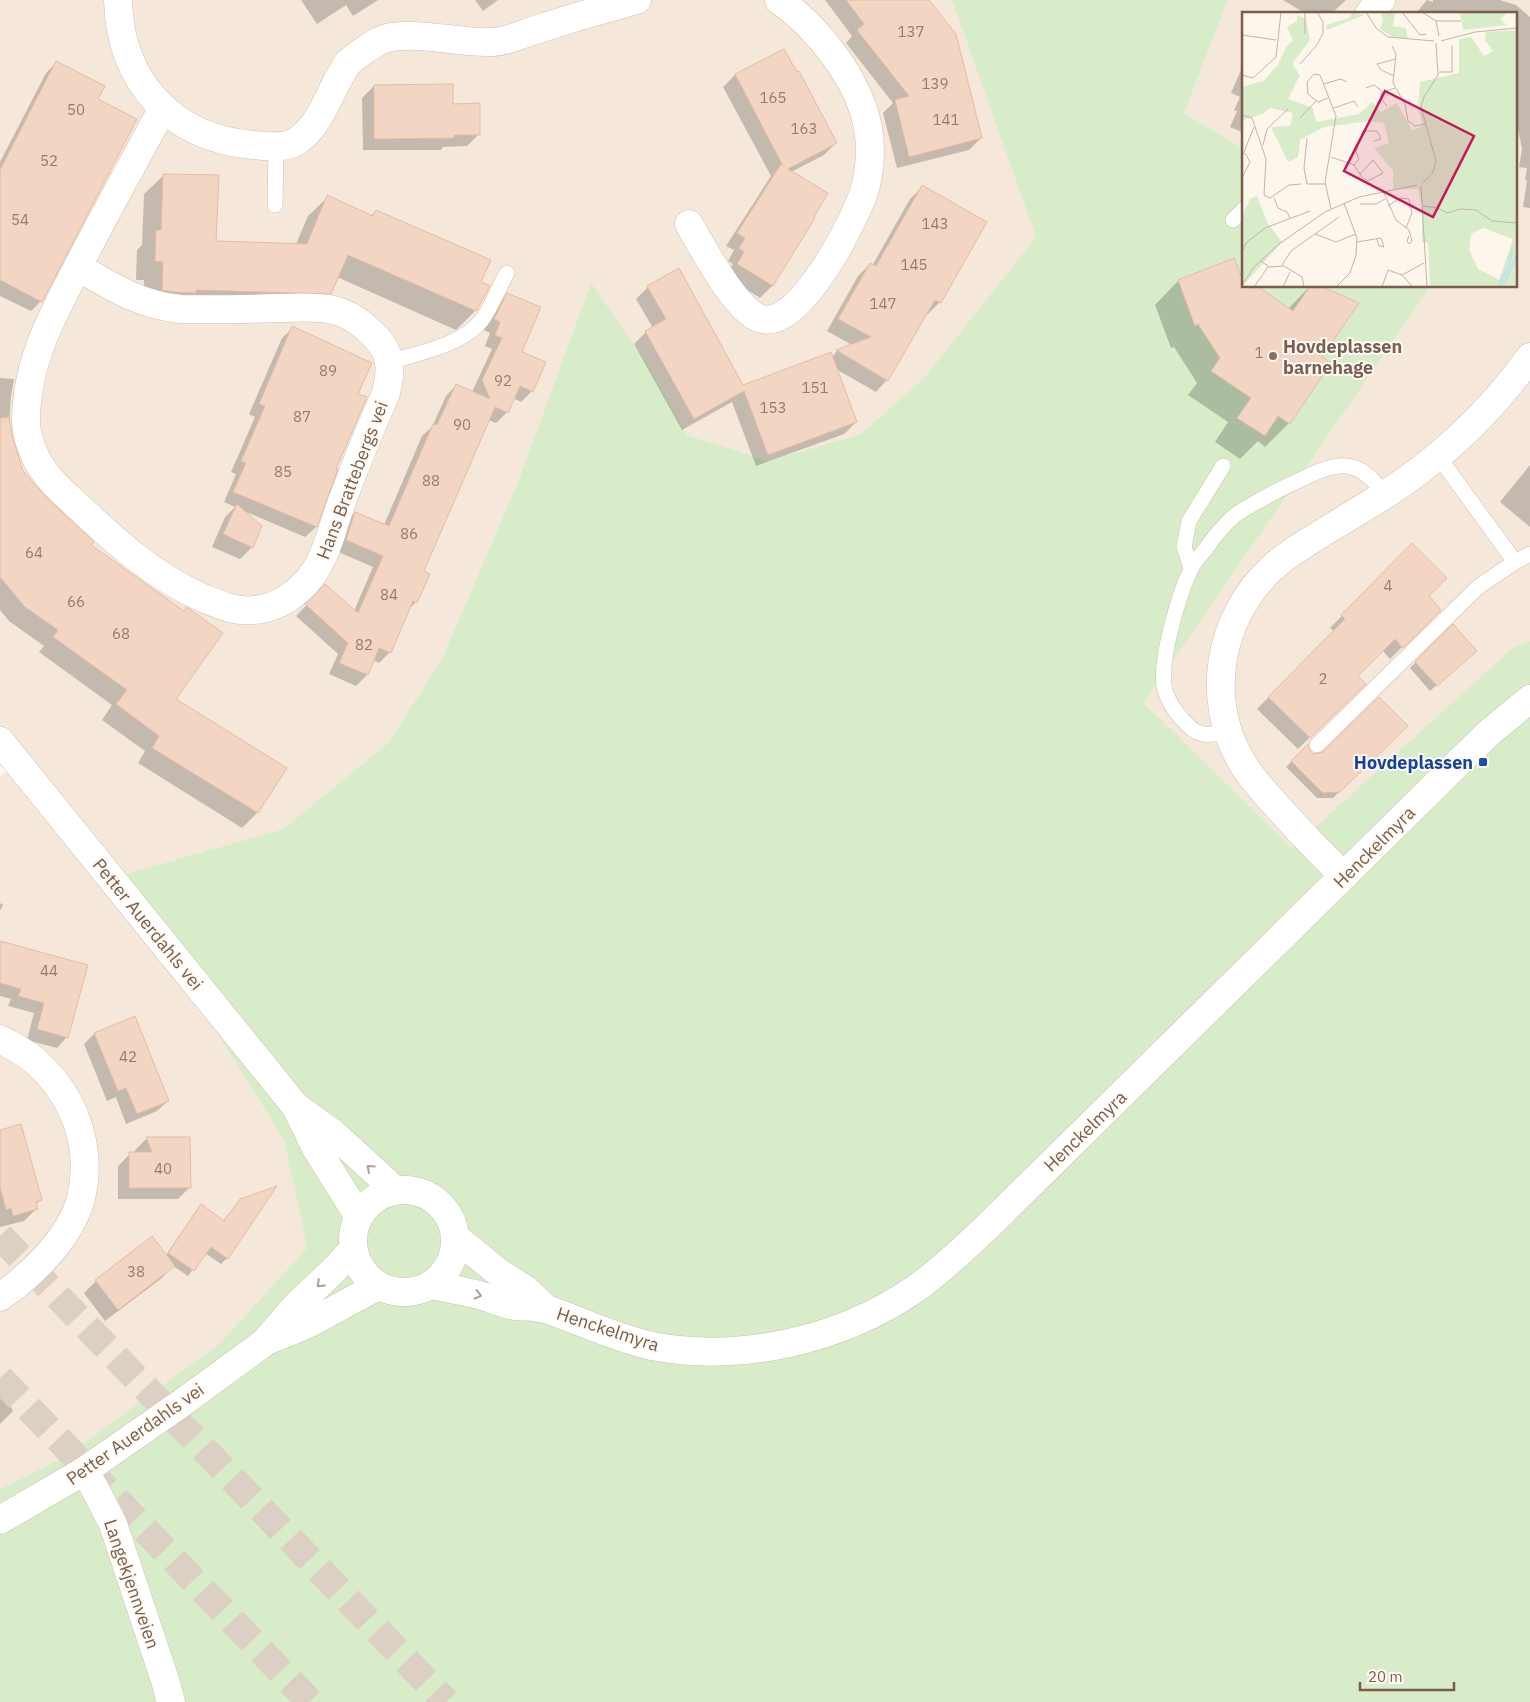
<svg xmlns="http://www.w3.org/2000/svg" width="1530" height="1702" viewBox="0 0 1530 1702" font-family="'IBM Plex Sans',sans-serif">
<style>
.residential{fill:#f5e8da}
.green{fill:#d8ecc9}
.shadow{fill:#0003}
.building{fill:#f3d5c3;stroke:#e6bba3}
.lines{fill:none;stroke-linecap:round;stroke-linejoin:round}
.trunk-tunnel{stroke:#dcd0c4;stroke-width:28;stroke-dasharray:28 14;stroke-linecap:butt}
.service-casing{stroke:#d1beb0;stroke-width:16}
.minor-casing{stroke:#d1beb0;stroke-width:29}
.tertiary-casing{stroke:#d1beb0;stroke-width:29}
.service{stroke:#fff;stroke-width:15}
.minor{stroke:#fff;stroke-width:28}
.tertiary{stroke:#fff;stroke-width:28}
.oneway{stroke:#af9d94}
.education-dot{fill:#8d6e63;stroke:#fffaf3;stroke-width:2}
.transit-dot{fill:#1a4fb4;stroke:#fffaf3;stroke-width:2}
.labels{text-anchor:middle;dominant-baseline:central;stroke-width:4;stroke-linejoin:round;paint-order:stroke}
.number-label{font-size:15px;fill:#987a6a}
.education-label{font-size:18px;font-weight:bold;fill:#785e54;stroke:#fffaf3;text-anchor:start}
.street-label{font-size:18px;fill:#7a5c4d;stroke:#fffaf3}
.transit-label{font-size:18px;font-weight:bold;fill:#164399;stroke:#fffaf3;text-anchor:end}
.inset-river{fill:none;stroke:#bfe3e8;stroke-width:2.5}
.inset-road{fill:none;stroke:#c5b3a7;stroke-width:1}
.view{fill:#c2185b;fill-opacity:0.15;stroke:#c2185b;stroke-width:2.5}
.inset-edge{fill:none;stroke:#7a5c4d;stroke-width:2.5}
</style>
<rect width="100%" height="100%" fill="#fdf6ec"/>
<path class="residential" d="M0,0H952L1037,238L925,377L861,434L768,461L687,435L646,362L591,284L518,482L441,661L388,743L283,829L101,881L187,985L284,1140L307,1248L219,1344L66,1456L0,1489V776L11,769L0,756Z
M1228,0H1530V641L1514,648L1292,848L1144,703L1431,286H1516V14H1244V149L1184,113Z"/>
<path class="green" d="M952,0H1228L1184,113L1244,149V286H1431L1144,703L1292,848L1514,647L1530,641V1702H0V1489L66,1456L219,1344L307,1248L284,1140L187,985L101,881L283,829L388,743L441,661L518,482L591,283L646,362L687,435L768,461L861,434L925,377L1036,237Z"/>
<path class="shadow" d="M301,0H378L353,16L346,5L317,24Z
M475,0H498L483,11Z
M825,0H928L981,138L969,150L897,168L883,113L893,103L846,43L852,36Z
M1283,0H1346L1331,14H1306Z
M1427,0L1433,2V0H1500L1516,5L1530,17V208L1523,207L1527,180H1525L1527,168L1519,167L1522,149L1516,120V14H1415Z
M783,50L836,143L824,155L791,172L814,218L772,286L760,298L726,276L733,264L728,261L734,250L726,246L771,176L723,87L735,75Z
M56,63L97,99L41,301L31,311L0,296V162L46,73Z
M1244,63V133L1230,127L1237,111L1234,110L1240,97L1231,93Z
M374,86L452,105L479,134L467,146L443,147L441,150H363L362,98Z
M164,175L215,242L296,244L308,216L328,197L371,216L376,211L479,283L475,311L456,330L337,277L330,293L310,312L143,309L144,280H136L137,250L142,245L144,194Z
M922,187L940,302L928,314L926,313L887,380L876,392L836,369L856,422L844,434L756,466L732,402L682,430L634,344L646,332L653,328L636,299L648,287L743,386L832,357L837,351L852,345L827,331L858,276L870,264L872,266L910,199Z
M1178,281L1244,286L1288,309L1310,286L1321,357L1289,423L1265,447L1258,441L1240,459L1215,442L1228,422L1188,395L1197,383L1174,347L1171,348L1155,305Z
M508,294L521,352L532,391L521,402L513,398L507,412L496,423L488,420L422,572L416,602L408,610L390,652L379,663L373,660L367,675L356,686L329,674L338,654L296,616L326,585L354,611L373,567L336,551L344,524L355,513L384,525L422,436L432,427L446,396L456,385L472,392L492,349L485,346L490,333L484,330L497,305Z
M293,328L357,395L335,469L336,470L316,527L305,537L244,511L252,547L240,559L212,547L225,517L235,507L224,502L236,474L231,472L255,417L249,414L282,338Z
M0,378L14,379L11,396L9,426L21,471L89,545L175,699L257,813L242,828L138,763L145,751L102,720L112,705L39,652L44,646L9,621L0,610Z
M1530,465V527L1500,502Z
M1412,545L1427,596L1439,610L1390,659L1382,650L1357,676L1364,684L1298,749L1257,709L1334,631L1330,628Z
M1453,626L1470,656L1430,691L1410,668Z
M1407,726L1333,798H1317L1286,767L1307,746L1309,752L1314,755Z
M0,903L3,905L0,911Z
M7,945L67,1037L57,1048L27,1040L34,1013L8,1006L11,999L0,996V951Z
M94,1034L168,1101L157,1111L126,1124L116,1097L107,1101L84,1044Z
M0,1131L41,1200L35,1205L36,1209L24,1221L0,1227Z
M147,1138L190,1187L178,1199H118V1166L130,1154H136L135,1150Z
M240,1200L227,1258L221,1264L205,1253L188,1276L173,1266L162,1278L105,1321L84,1293L96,1281L166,1255L196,1211L201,1206L223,1221Z
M0,1385L13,1411L0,1424Z"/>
<path class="building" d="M846,0H929L956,34L982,138L909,157L895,100L909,96L857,30L864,24Z
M784,49L797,72L799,71L837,143L788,169L828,193L814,217L815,218L773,286L737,264L744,252L739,248L745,238L737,233L781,164L783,166L735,74Z
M56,61L105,86L98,99L137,119L42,302L0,280V170Z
M453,84V104L480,103V135H454V138L374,139V85Z
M163,174L219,175L216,241L307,244L327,195L373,216L376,210L491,260L481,282L490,286L476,311L348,255L331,294L196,290V293L175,292L162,290L163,262L155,261L156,230H161Z
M922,185L987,222L941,303L935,300L888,381L836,350L871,337L838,319L870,263L876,266Z
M1234,258L1241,276L1244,278V286H1257L1293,311L1310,286H1320L1359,303L1322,357L1331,363L1290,424L1278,416L1265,436L1237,418L1251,398L1211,371L1220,358L1198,324L1195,326L1178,280Z
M679,268L743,385L831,352L857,422L768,455L744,391L694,419L645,331L666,319L647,286Z
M507,293L541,307L522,352L546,362L533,392L520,386L508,413L495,407L424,571L430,574L417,603L413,601L391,653L379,648L368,675L339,663L348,643L305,604L325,584L358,613L383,556L346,540L355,512L389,526L433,424L437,425L456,384L490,399L482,380L502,338L495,335L500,322L494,319Z
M292,326L372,363L358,394L367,397L336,469H338L317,527L233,492L246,463L241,461L265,406L259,404Z
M9,417L13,439L23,471L46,497L94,542L91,545L184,611L186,607L188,608L223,633L176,699L287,768L258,813L152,748L159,736L116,704L127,690L53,637L58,630L25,607L0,577V418Z
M237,504L262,526L253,548L223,534Z
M1412,543L1447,578L1429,596L1441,610L1403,648L1395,639L1358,676L1366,684L1310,738L1268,697L1345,619L1341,615Z
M1453,624L1477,651L1437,686L1415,662Z
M1379,697L1408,726L1340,792L1323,793L1291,761L1308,744L1310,751L1314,754L1323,752Z
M0,941L88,965L68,1038L37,1029L44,1003L18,996L21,989L0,983Z
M135,1016L169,1101L137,1114L126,1088L118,1091L94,1033Z
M21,1124L42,1200L36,1202L38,1209L13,1216L11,1208L6,1210L0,1187V1130Z
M146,1137H190L191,1188H129V1152H152Z
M277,1186L228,1259L211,1247L194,1271L168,1253L201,1204L224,1221L240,1199Z
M152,1236L175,1266L118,1310L95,1280Z"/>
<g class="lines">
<path class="trunk-tunnel" d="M0,1236L446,1702
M0,1378L310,1702"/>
<g class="service-casing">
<path id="service" d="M275,205L276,146
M1233,220L1244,209
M389,362C418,353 462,345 481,321C491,308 499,287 507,273
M1438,456L1515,562
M1191,568L1184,547L1189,521L1223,466
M1228,731C1205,736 1198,738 1182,719C1174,710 1166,697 1164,686C1160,658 1179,594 1191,569C1194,562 1200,556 1205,550C1213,538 1223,526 1234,516C1240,511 1247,508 1253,504C1270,494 1286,486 1304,478C1340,460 1361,459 1384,495
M1317,745L1478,587L1515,562L1530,554"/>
</g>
<g class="minor-casing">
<path id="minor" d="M118,0C120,81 171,138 253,145C267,146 285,149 297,141C320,125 327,99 340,76C343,72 345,66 348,63C354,57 372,45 379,41C407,28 460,44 492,42C506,42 522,34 535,30C569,19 603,9 637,0
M1369,14L1381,0
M689,224C703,248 734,308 759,318C798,335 858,216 866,185C870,168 871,146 868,128C859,79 818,28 779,0
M78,267C112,287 140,305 180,309C213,310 246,309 279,308C297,308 316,306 333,310C354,314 386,340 389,362C391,372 388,383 386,393C371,427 357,461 344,496C329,533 327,571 291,596C275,608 253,613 234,609C224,607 213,602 203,598C155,577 118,544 80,508C65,494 47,479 37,460C31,448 26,433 26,420C26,358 58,305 86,251C111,203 137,156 163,108
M1344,876C1320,853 1298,830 1276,805C1264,792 1252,779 1243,764C1204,700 1218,618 1272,568C1286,555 1303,545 1319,535C1340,522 1362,509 1383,496C1441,459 1490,413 1530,357
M0,1039C12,1046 25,1052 35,1061C75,1096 93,1148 81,1198C71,1237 32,1275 0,1297
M84,1471L94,1487L113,1524L165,1680L171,1702"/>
</g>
<g class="tertiary-casing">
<path id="tertiary" d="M0,741L296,1107L316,1148L359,1217
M299,1109L334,1134L395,1190
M353 1241a51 51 0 1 1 102 0a51 51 0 1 1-102 0Z
M456,1238L498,1272L525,1289L546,1309
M431,1285C447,1288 463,1291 479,1295C491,1298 503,1304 515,1306C526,1307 538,1306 549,1310C583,1322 616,1338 652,1346C741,1363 841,1340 915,1289C941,1271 963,1249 986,1228L1454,767L1491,731L1530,699
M269,1340L308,1324L378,1286
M0,1520L84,1471L179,1405L265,1342L296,1306L336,1268L353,1249"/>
</g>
<use href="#service" class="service"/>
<use href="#minor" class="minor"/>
<use href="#tertiary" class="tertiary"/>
</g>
<defs><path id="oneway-chevron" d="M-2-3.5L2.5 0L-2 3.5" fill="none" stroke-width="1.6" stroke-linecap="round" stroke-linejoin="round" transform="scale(1.25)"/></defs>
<g class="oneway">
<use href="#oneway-chevron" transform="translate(370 1168) rotate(-138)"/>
<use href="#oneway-chevron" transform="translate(320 1284) rotate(136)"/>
<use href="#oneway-chevron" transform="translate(478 1295) rotate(14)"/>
</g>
<circle class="education-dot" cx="1273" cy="356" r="5"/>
<rect class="transit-dot" x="1478" y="757" width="10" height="10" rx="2.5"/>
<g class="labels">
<g class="number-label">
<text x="911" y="31">137</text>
<text x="935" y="83">139</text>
<text x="773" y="97">165</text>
<text x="76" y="109">50</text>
<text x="946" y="119">141</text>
<text x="804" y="128">163</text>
<text x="49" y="160">52</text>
<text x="20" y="219">54</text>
<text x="935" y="223">143</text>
<text x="914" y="264">145</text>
<text x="883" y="303">147</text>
<text x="1259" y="352">1</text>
<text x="328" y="370">89</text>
<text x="503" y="380">92</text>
<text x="815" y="387">151</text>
<text x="773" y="407">153</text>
<text x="302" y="416">87</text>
<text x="462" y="424">90</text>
<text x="283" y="471">85</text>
<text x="431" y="480">88</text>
<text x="409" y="533">86</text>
<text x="34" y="552">64</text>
<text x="1388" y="585">4</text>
<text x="389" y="594">84</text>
<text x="76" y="601">66</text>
<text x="121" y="633">68</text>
<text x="364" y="644">82</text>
<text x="1323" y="678">2</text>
<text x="49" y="970">44</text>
<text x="128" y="1056">42</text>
<text x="163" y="1168">40</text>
<text x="136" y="1271">38</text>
</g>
<g class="education-label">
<text x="1283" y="346">Hovdeplassen<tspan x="1283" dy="21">barnehage</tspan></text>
</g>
<g class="street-label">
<text transform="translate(352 480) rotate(-69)">Hans Brattebergs vei</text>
<text transform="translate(1374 847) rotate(-45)">Henckelmyra</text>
<text transform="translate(148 924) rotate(51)">Petter Auerdahls vei</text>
<text transform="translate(1085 1131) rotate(-44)">Henckelmyra</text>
<text transform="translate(608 1329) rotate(18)">Henckelmyra</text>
<text transform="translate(135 1434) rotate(-35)">Petter Auerdahls vei</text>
<text transform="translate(132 1584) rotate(71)">Langekjennveien</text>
</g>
<g class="transit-label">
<text x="1473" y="762">Hovdeplassen</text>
</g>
</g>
<g transform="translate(1242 12)">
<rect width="275" height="275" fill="#fdf6ec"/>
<path d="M110,0L122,3L85,18L84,13L107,6ZM138,0L153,1L151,14L164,16L166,27L151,25L138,17L141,9ZM218,0H267L258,7L265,13L221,18ZM55,3L64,7L68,28L50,52L58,63L46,87L71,96L74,110L117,102L131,90L139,100L155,91L170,118L181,114L176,97L178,70L217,61V27L229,25L242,44L251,39L243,28L244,20L275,18V275H188L186,231L180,230V195L176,177H151V159L132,136L147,131L142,111L127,109L82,115L58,128L56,145L46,150L29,115L48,114L51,101L28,96L21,102L0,108V75L21,69L36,53L44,35L51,28L45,15L55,9ZM241,216L271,227L257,268L236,257L227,238L229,222ZM15,184L26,212L40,230L0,275V204L8,187Z" fill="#d8ecc9" fill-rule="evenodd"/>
<path class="inset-river" d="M256,275L267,253L271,235M260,275L275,243"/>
<path class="inset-road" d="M124,0L134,16L146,25L192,29M160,0L178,23L184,22M180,0L194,9L197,24M194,9H219M63,22V0M0,23L34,28M199,29L233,20L275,16M150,34L154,42L151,71L163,92L166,109L173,114L184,112M58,52L75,33L81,21V10L75,0M197,60H210V33M0,63L11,66L34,45L39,0M152,64L139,58L135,52L154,47M81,72L99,67L105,70M124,76L132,73L140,79M86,86L76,90L66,82L65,70L72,62L78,63L94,104L83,170L89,197M145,94L139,87V81L153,76M92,96L112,89L116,95M0,103L10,106L24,147L22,183L28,186L47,173L59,172M58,106L74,89M65,126L62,156L65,172H83M21,133L25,117L46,97M0,145L12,115M89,145L112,153L117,147L114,140L121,119H135L139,127L132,129M112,153L116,159L119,164L121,166L126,169L141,161L131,148L118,162M0,166L8,150L3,141M181,171L191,160L194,149L179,95L182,85L196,63L194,31M179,174L185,275M141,179L154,208L167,218L170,229L167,232L165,229L167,224M32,186L36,196L45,200L48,206M118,192H134L143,187M146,194L158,186L167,187L170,201L164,216M181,194L196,196L205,201L218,197L234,198L250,209L275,211M73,222L94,230L114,222M115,230L139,226L142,235L137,234L135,227M0,240L4,231L23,216L68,199M19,249L27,255L42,254L60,265L62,275M40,253L49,239L97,205M160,263L171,275M0,273L12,255L37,232L83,200L117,185L175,173M12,275L26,255M41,275L48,260M94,275L108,261L114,243L115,226L102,191M140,275L146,258L160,263L182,251"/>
<path class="view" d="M143,79L232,124L191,205L102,159Z"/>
<rect width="275" height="275" class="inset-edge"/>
</g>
<path d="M1360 1682v8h94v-8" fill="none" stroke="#7a5c4d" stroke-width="2.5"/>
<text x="1368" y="1682" font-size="15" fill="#7a5c4d" stroke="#fffaf3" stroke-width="4" paint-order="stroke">20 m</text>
</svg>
